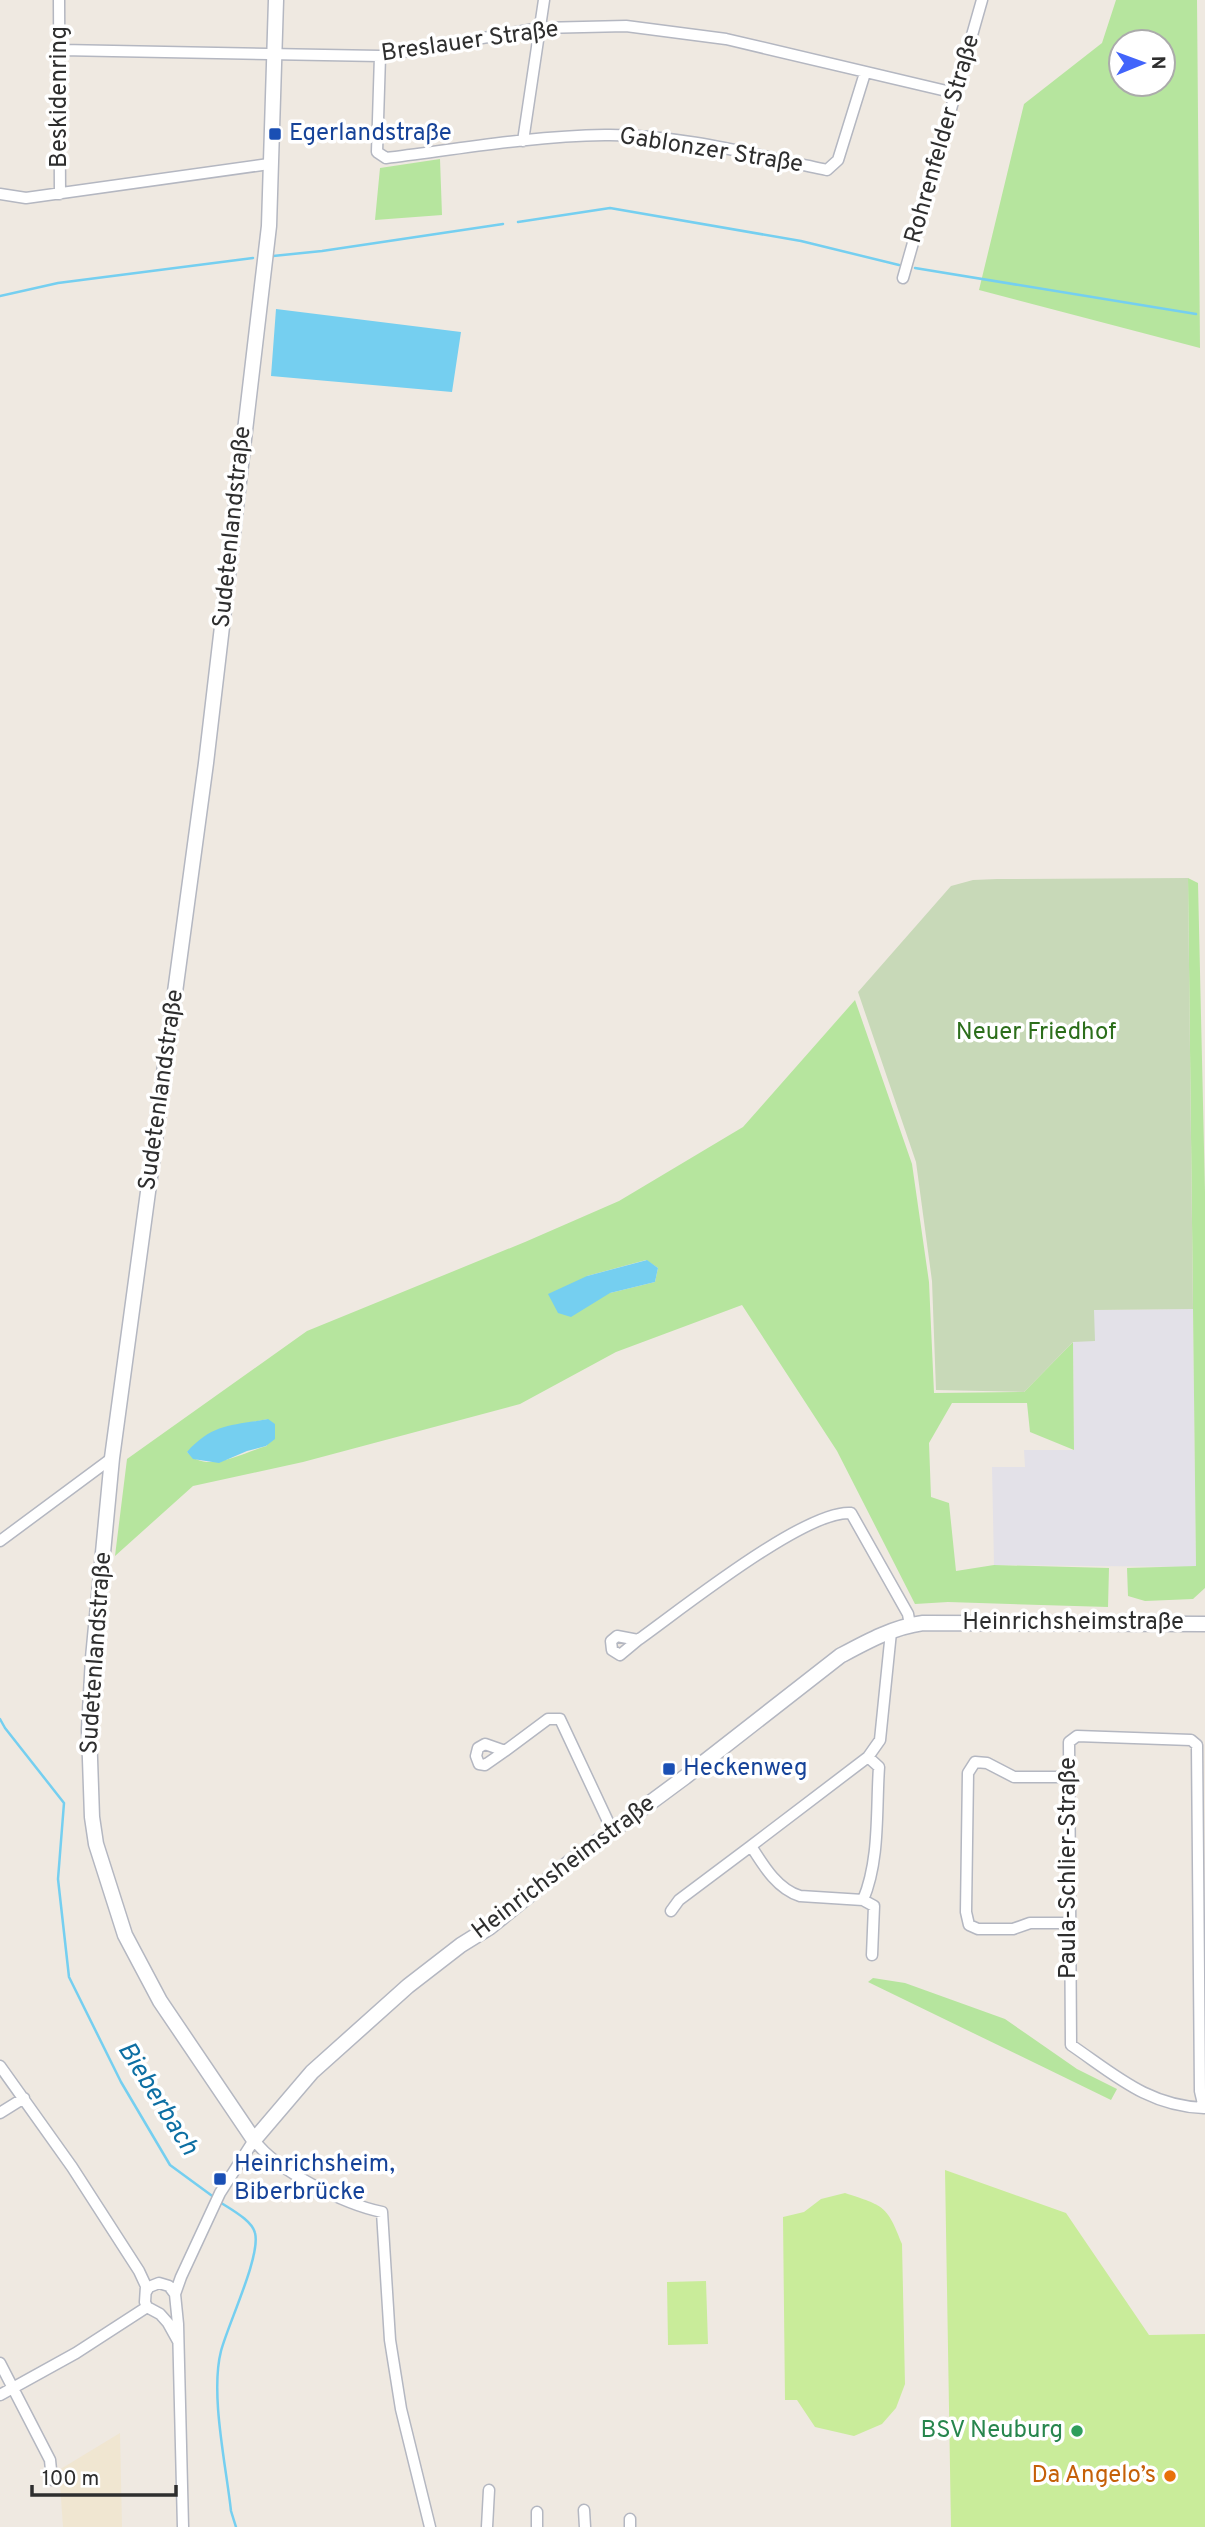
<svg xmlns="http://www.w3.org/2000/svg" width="1205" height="2527" viewBox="0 0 1205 2527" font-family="Overpass,sans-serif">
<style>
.industrial{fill:#e3e1e8}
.education{fill:#f0e6d1}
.green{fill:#b6e59e;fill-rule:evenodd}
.cemetery{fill:#c8d9b8}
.pitch{fill:#c9ec9a}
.water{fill:#75cff0}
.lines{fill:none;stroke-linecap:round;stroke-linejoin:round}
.stream{stroke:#75cff0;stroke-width:2.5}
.minor-casing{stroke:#b4b7c1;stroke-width:13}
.tertiary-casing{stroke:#b4b7c1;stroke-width:17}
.minor{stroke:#fff;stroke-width:10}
.tertiary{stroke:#fff;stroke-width:14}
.transit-dot{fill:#1a4fb4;stroke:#fff;stroke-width:2.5}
.leisure-dot{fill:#2e9e5b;stroke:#fff;stroke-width:2.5}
.food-dot{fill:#e8710a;stroke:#fff;stroke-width:2.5}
.labels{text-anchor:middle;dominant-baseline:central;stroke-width:7;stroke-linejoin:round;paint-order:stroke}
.street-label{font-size:24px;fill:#2e2e2e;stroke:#fff}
.transit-label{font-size:24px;fill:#164399;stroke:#fff;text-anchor:start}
.park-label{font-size:24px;fill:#2c6e1b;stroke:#fff}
.leisure-label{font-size:24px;fill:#27864d;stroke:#fff;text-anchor:end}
.food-label{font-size:24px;fill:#c56008;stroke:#fff;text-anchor:end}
.water-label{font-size:26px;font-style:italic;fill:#0d6fa3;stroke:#fff}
</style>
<rect width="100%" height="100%" fill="#efe9e1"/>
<path class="industrial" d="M1193,1309L1196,1567L994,1565L992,1467H1025L1024,1450H1074L1073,1342L1094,1310Z"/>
<path class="education" d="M120,2433L122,2527H63L59,2470Z"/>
<path class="green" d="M1116,0H1197L1200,348L979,290L1024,104L1102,43ZM1121,42H1163V84H1121Z
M440,159L442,215L375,220L380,168Z
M1188,878L1198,883L1205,1192V1588L1193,1599L1145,1601L1128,1596L1127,1568L1196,1566Z
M855,1000L912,1164L929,1282L934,1393L1024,1392L1073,1342L1074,1450L1030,1432L1027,1403H952L929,1443L931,1497L949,1503L956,1571L994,1565L1109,1568L1108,1607L948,1602L915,1604L837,1451L742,1305L616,1352L520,1404L303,1462L193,1486L115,1556L127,1459L307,1331L525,1242L619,1201L743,1127ZM646,1260L658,1268L655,1282L610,1293L587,1276ZM268,1419L267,1446C243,1452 206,1475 187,1452L242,1424Z
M873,1978L905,1983L1005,2019L1077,2069L1117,2089L1111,2100L868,1982Z"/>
<path class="cemetery" d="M1188,878L1193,1309L1094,1310L1095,1341L1073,1342L1024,1392L936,1390L932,1281L916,1162L858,992L951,886L973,880L997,879Z"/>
<path class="pitch" d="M945,2170L1066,2213L1149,2335L1205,2334V2527H951Z
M845,2193C884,2206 887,2205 902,2244L905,2384L896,2408L882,2424L854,2436L815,2427L797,2400H785L783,2217L804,2212L821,2199Z
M706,2281L708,2344L668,2345L667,2282Z"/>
<path class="water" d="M276,309L461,332L452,392L271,376Z
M647,1260L658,1268L655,1282L610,1293L571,1317L558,1313L548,1294L587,1276Z
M268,1419L275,1424V1439L266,1446L247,1451L219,1463L193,1459L187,1452C213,1423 232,1426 268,1419Z"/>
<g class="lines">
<path class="stream" d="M518,222L610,208L801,241L899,265
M273,256L322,251L503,224
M915,268L1196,314
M0,296L58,283L253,258
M0,1719L5,1728L64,1803L58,1879L69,1977L121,2082L170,2165L215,2198
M220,2202C230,2209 252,2220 255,2233C261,2256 228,2324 221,2351C210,2394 226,2465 231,2511L236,2527"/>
<g class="minor-casing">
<path id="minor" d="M59,0L60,194
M61,50L380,56L540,28L626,26L726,39L955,93
M380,56L377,152L386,158C458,149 532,136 605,135C679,134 755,155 827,170L838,160L865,73
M523,141L544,0
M0,194L26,198L269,164
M903,278L982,0
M0,1541L112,1458
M638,1640L620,1655L612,1650L611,1641L617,1636L638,1640C679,1611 806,1509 851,1513L908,1614L910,1625
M505,1751L485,1744L478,1748L476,1756L479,1764L485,1765L505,1751L548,1719H560L612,1830
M868,1757L751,1846C763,1865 777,1889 800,1896L863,1900C880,1860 876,1810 879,1767L868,1757L880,1740L891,1632
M1068,1777H1014L987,1763L975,1762L968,1773L966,1912L969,1925L978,1929H1013L1030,1923H1071
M863,1900L874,1906L872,1955
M671,1911L679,1900L751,1846
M0,2066L72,2167L139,2271L146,2286L145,2302L147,2307L160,2314L168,2323L178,2341
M1204,2108L1200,2091L1197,1745L1191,1740L1077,1736L1069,1742L1071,2045C1115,2075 1148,2106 1204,2108H1205
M0,2113L24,2098
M146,2292L149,2287L159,2283L169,2286L175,2294
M0,2363L50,2460L52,2480
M0,2395L76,2353L147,2307
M584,2510L585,2527
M630,2519V2527
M183,2527L178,2324L175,2294L181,2277L220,2193L254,2140C277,2171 344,2204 382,2212L390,2340L401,2409L430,2527
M487,2527L489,2490
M537,2527V2512"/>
</g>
<g class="tertiary-casing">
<path id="tertiary" d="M276,0L269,226L206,763L112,1458L93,1658L89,1730L92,1817L96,1844L125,1935L160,2001L254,2140L312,2072L408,1986L461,1945L490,1927L570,1862L685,1777L840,1656C866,1642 893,1627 923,1623L1205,1624"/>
</g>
<use href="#minor" class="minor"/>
<use href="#tertiary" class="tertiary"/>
</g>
<g class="transit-dot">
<rect x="268" y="127" width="14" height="14" rx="3.5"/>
<rect x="662" y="1762" width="14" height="14" rx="3.5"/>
<rect x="213" y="2172" width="14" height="14" rx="3.5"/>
</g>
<circle class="leisure-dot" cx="1077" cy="2431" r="7"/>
<circle class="food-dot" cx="1170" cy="2476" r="7"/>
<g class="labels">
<g class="street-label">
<text transform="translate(470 42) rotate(-8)">Breslauer Straße</text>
<text transform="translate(60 97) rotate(-90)">Beskidenring</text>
<text transform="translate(943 139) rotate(-74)">Rohrenfelder Straße</text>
<text transform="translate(711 151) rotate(9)">Gablonzer Straße</text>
<text transform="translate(233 527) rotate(-84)">Sudetenlandstraße</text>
<text transform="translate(162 1090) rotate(-82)">Sudetenlandstraße</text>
<text x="1073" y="1623">Heinrichsheimstraße</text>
<text transform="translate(97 1653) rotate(-86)">Sudetenlandstraße</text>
<text transform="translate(564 1868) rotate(-37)">Heinrichsheimstraße</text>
<text transform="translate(1069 1868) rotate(-90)">Paula-Schlier-Straße</text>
</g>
<g class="transit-label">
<text x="289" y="134">Egerlandstraße</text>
<text x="683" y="1769">Heckenweg</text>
<text x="234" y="2165">Heinrichsheim,<tspan x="234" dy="28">Biberbrücke</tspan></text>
</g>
<g class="park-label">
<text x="1036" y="1033">Neuer Friedhof</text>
</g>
<g class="leisure-label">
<text x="1063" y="2431">BSV Neuburg</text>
</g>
<g class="food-label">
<text x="1156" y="2476">Da Angelo’s</text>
</g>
<g class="water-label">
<text transform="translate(157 2099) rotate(58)">Bieberbach</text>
</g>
</g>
<g transform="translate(1142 63) rotate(89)"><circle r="33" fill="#ffffff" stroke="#ababab" stroke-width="2"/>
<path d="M0-5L12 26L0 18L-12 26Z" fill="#4264fb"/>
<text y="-10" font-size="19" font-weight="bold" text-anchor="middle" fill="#2e2e2e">N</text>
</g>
<path d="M32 2485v10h144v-10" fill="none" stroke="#2e2e2e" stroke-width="3.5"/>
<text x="42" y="2485" font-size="21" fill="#2e2e2e" stroke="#ffffff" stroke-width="5" paint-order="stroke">100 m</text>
</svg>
